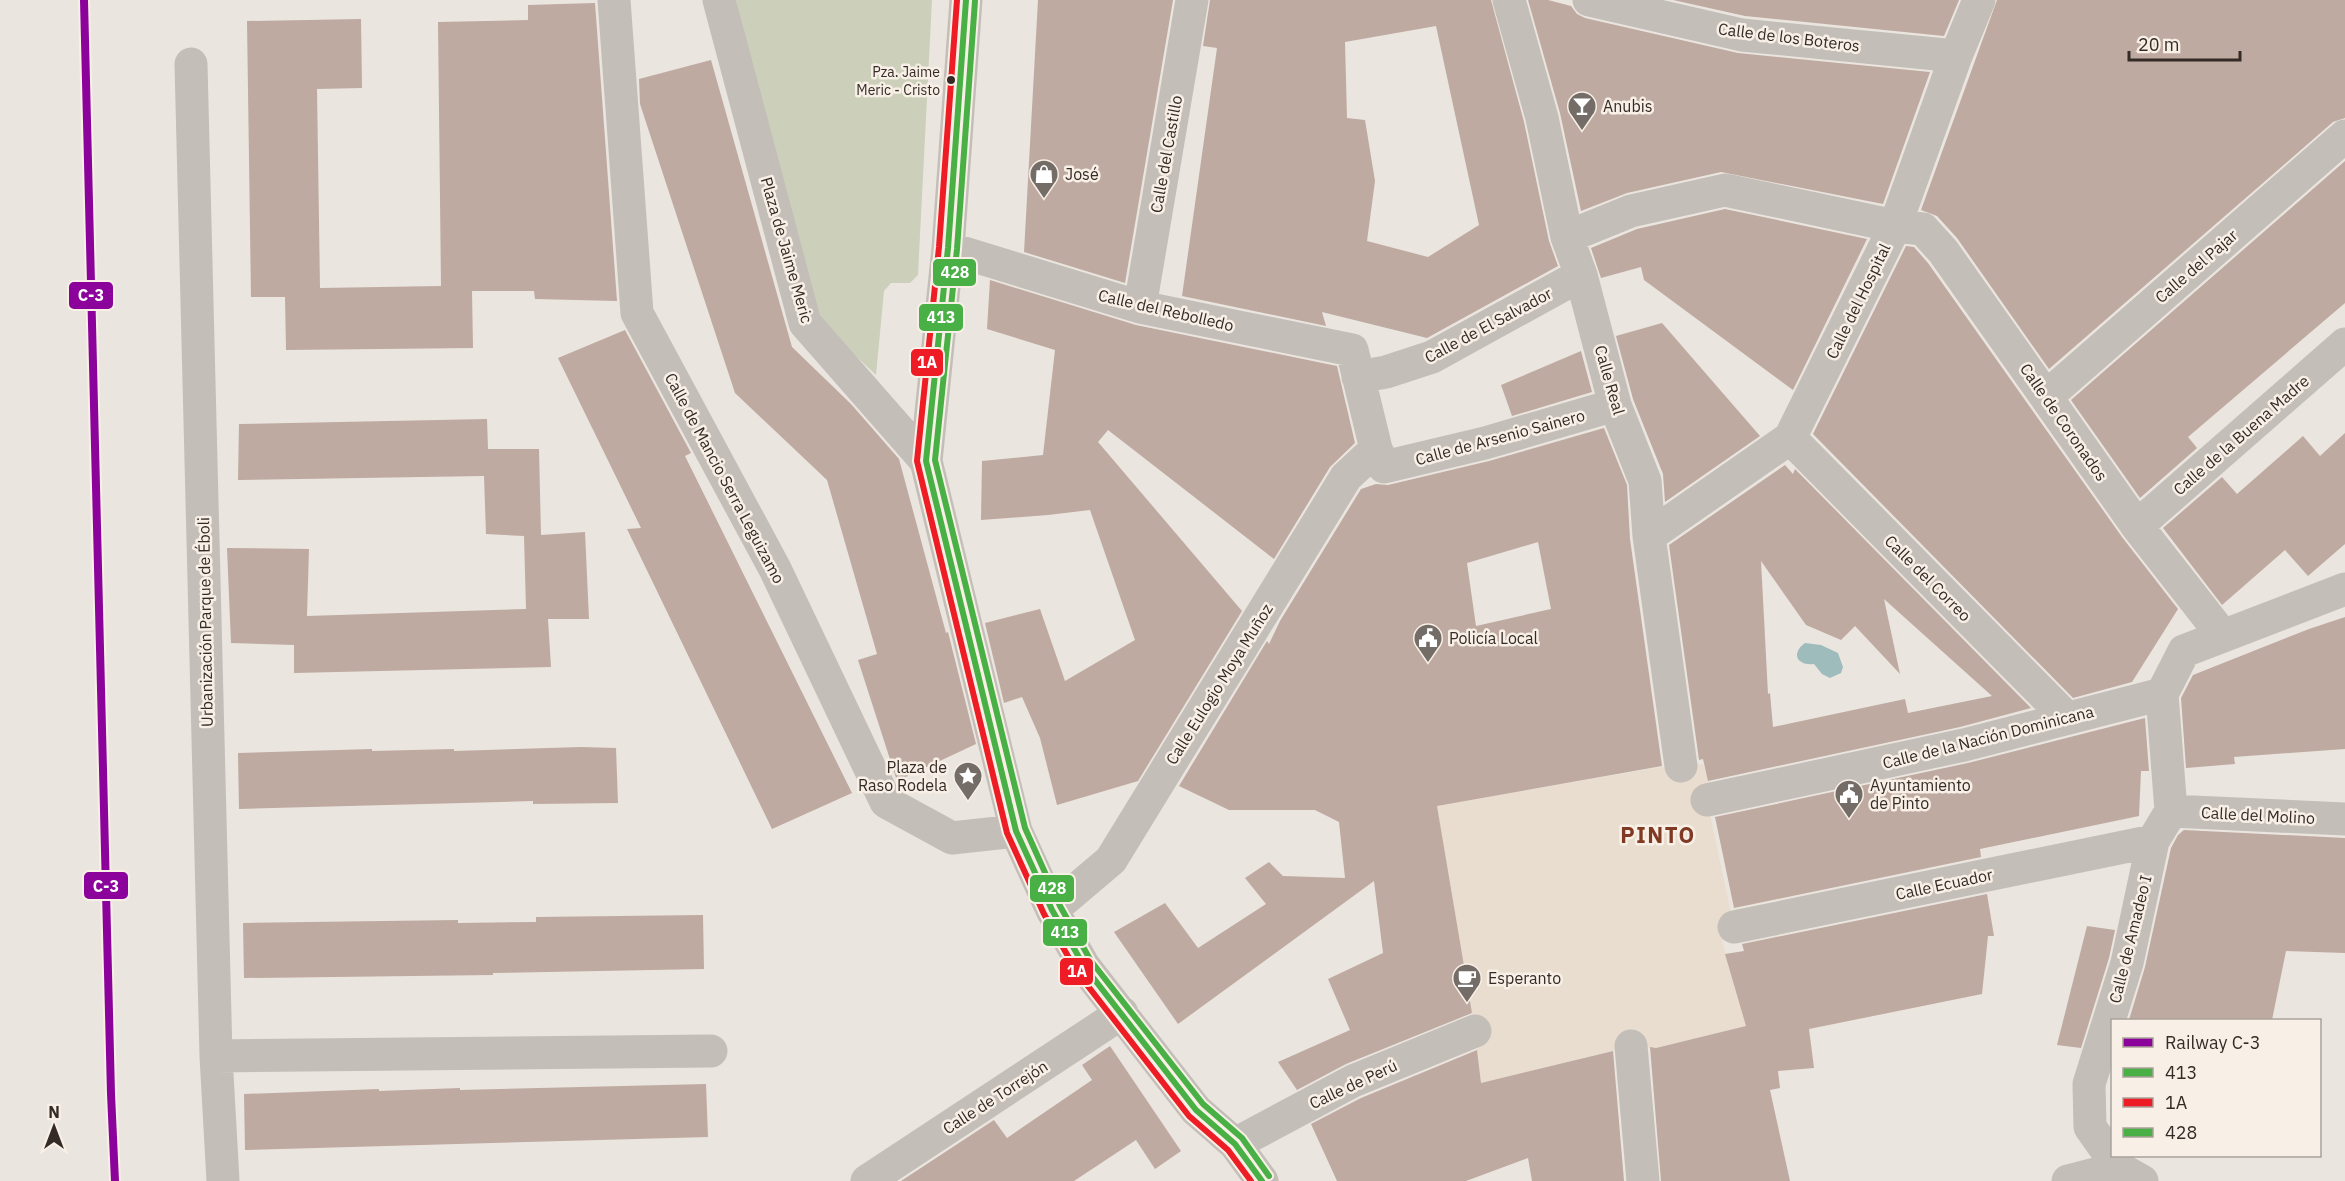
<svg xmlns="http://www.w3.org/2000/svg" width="2345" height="1181" viewBox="0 0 2345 1181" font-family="'IBM Plex Sans',sans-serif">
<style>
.green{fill:#ccd0ba}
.plaza{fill:#e9ddcf}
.water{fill:#9dbcbb}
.building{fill:#beaaa1;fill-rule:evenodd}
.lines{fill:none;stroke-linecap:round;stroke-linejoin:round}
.minor{stroke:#c4beb9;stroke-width:33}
.bus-1-casing{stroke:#f8f0e6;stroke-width:10}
.bus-2-casing{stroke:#f8f0e6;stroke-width:10}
.bus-3-casing{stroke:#f8f0e6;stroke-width:10}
.bus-1{stroke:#49b045;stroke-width:6}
.bus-2{stroke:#ee1c25;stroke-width:6}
.bus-3{stroke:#49b045;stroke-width:6}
.rail-1-casing{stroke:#f8f0e6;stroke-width:12}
.rail-1{stroke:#8b039b;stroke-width:8}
.bus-dot{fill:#342b27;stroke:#f8f0e6;stroke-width:2}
.labels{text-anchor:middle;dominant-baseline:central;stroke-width:5;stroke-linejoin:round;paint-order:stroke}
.bus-label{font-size:14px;fill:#342b27;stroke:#f8f0e6;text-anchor:end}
.street-label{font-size:16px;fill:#342b27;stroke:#f8f0e6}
.poi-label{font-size:16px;fill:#342b27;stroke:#f8f0e6;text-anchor:start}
.district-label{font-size:22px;font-weight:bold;letter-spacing:1.5px;fill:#803a24;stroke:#f8f0e6}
.line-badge{stroke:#f8f0e6;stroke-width:2}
.badge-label{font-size:16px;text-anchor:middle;font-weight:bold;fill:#fff}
</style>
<rect width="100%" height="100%" fill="#ebe5df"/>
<path class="green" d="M736,0H932L918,275L910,283H891L884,291L876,375L814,317Z"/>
<path class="plaza" d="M1703,764L1709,782L1707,800L1734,927L1722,941L1746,1026L1656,1048L1631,1046L1481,1083L1475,1031L1437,806L1655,768Z"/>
<path class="water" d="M1805,643L1821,645L1838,653L1843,667L1841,673L1830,678L1822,674L1814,664C1798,666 1790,654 1805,643Z"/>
<path class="building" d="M1038,0H1173L1125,283L1024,252Z
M1210,0H1491L1524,122L1549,241L1558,266L1427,338L1322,312L1326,326L1182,296L1217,48L1203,46ZM1436,26L1479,225L1428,257L1367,241L1375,181L1365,120L1347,118L1345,42Z
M1528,0H1548L1571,6L1577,14L1585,18L1738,53L1930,72L1883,204L1721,172L1627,193L1581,211L1560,113Z
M1673,0H1959L1944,36L1745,16Z
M1997,0H2345V118L2333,122L2049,369L1957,238L1937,216L1921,210Z
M595,3L617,301L535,299L534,291H472L473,348L286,350L285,297H251L247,21L361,19L362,88L317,89L320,288L441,286L438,22L528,20V5Z
M711,60L792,347L851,404L899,459L946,633L948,632L976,744L897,781L858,660L877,654L827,480L735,393L640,104L639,79Z
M2345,161V303L2188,437L2197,448L2140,498L2071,400Z
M1725,209L1867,239L1793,390L1644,280L1641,267L1601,278L1591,248L1637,229Z
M1906,246L1914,247L1928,263L2122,537L2178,609L2132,682L2073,698L1813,434Z
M990,280L1136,325L1337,366L1355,443L1330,467L1274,559L1108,430L1098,442L1242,611L1138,781L1057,805L1040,738L1022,697L1004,703L985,623L1040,609L1065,681L1135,640L1090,510L1048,515L981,520L982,461L1043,455L1055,350L987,329Z
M1662,323L1760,436L1665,502L1663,474L1633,399L1616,336Z
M625,330L691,453L685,456L852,793L772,829L627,529L641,528L558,358Z
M1581,351L1592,392L1512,416L1501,385Z
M487,419L488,449H539L541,535L585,532L589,619H548L551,667L294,673V645L231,643L227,548L309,549L307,616L526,609L524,536L486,534L484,476L238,480L239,424Z
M1604,428L1627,485L1630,539L1662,766L1437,806L1472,1013L1346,1064L1297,1090L1278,1062L1350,1030L1328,979L1383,953L1374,881L1178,1024L1114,932L1165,903L1198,948L1266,904L1245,878L1269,862L1283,876L1345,878L1339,822L1315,810H1229L1179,786L1267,641L1269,644L1280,621L1361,489L1376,484L1388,485L1489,461ZM1538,542L1551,609L1476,626L1467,563Z
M2345,433V544L2308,576L2285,550L2222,605L2163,528L2222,477L2237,494L2303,436L2320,456Z
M1785,465L1793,474L1795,469L2031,708L1960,727L1708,781L1703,759L1699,760L1669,545ZM1761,561L1806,625L1841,640L1855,626L1900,674L1884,599L1992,696L1908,713L1905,699L1773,727L1770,693L1768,694Z
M2345,617V749L2234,757L2235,764L2186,768L2181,698L2193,675L2309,629Z
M2145,718L2149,771H2141L2139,816L1980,849L1981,857L1734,908L1715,817L1968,763Z
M581,747L616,748L618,803L533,804V801L239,809L238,753L372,749V751L454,749V751Z
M2184,830L2345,838V953L2286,951L2272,1020H2129L2145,967L2171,848L2178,835Z
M1987,894L1994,936H1988L1982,994L1809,1029L1814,1068L1778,1071L1780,1088L1770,1090L1790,1181H1661L1650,1047L1656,1048L1746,1026L1725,954L1744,951L1742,944Z
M703,915L704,969L493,973V975L244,978L243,923L458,920V923L536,922V917Z
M2087,926L2115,930L2109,958L2081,1048L2057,1045Z
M1110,1046L1181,1151L1155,1169L1136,1140L1074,1181H901L994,1120L1007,1138L1092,1080L1082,1065Z
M1477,1050L1481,1083L1613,1051L1624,1181H1532L1528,1158L1466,1181H1337L1311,1124L1361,1098Z
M706,1084L708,1137L245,1150L244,1094L379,1089V1091L460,1088V1090Z"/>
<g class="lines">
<path class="minor" d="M614,0L637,313L775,569L886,802L952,838L1016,831
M719,0L805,323L926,461
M966,0L948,248L926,461L1016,831L1052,910L1084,966L1196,1110L1235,1144L1262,1181
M1509,0L1542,118L1567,237L1581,275L1615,405L1645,481L1649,536L1681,766
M1589,0L1742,35L1956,56
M191,64L216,1056L223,1181
M1567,237L1631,211L1725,190L1895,226L1923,229L1943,251L2137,526L2223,636
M948,248L1140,307L1352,350L1376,449L1384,467L1485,443L1615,405
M1140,307L1192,0
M1358,377L1386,372L1432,357L1581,275
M2046,397L2345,136
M1790,438L2066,717
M2137,526L2345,344
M1649,536L1790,438L1895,226L1956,56L1979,0
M1707,800L1964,745L2162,694
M2171,811L2345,819
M1052,910L1111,860L1346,477L1376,449
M1734,927L2153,841
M1631,1046L1643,1181
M216,1056L711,1051
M1235,1144L1353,1081L1475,1031
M867,1181L1122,1013
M2068,1181L2119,1168
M2142,1181L2119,1168L2090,1127L2089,1084L2127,963L2153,841L2171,811L2162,694L2184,651L2345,589"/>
<g class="bus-1-casing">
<path id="bus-1" d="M966,0L948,248L926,461L1016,831L1052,910L1084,966L1196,1110L1235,1144L1262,1181"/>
</g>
<g class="bus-2-casing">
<path id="bus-2" d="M957,0L939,247L917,461L1007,833L1044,914L1077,972L1189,1116L1228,1150L1251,1181"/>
</g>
<g class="bus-3-casing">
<path id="bus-3" d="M975,1L957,249L935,460L1025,828L1060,906L1091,961L1203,1104L1242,1138L1269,1176"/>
</g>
<use href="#bus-1" class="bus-1"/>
<use href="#bus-2" class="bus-2"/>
<use href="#bus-3" class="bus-3"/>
<g class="rail-1-casing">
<path id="rail-1" d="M84,0L111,1094L115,1181"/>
</g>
<use href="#rail-1" class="rail-1"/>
</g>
<defs>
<g id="bar-pin" transform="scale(1.5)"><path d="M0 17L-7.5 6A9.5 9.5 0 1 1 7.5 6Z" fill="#746c67" stroke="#f8f0e6"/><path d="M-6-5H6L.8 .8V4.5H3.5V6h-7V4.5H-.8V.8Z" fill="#fff"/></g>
<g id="shop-pin" transform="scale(1.5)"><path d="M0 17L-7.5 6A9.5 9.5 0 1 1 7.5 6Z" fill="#746c67" stroke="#f8f0e6"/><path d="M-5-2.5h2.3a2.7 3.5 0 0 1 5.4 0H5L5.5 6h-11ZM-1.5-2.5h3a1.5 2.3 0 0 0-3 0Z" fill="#fff"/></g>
<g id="civic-pin" transform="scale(1.5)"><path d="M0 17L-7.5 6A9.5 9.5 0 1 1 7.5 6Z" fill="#746c67" stroke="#f8f0e6"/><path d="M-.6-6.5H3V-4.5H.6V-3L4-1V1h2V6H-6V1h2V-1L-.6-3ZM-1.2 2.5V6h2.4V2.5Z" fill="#fff"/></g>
<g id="sight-pin" transform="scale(1.5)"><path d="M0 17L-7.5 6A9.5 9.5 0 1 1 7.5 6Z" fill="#746c67" stroke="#f8f0e6"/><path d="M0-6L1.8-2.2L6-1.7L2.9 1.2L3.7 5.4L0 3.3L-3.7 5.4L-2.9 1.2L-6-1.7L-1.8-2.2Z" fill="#fff"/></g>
<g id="cafe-pin" transform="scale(1.5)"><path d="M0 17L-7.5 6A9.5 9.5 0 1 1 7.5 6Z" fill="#746c67" stroke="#f8f0e6"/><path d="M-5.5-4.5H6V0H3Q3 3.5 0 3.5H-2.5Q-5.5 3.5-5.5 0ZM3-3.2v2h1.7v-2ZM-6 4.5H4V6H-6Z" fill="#fff"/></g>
</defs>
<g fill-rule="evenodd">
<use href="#bar-pin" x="1582" y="106"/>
<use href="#shop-pin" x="1044" y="174"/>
<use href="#civic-pin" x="1428" y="638"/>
<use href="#sight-pin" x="968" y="776"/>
<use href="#civic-pin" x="1849" y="794"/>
<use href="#cafe-pin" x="1467" y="978"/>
</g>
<circle class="bus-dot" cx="951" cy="80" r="5"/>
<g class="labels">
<g class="bus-label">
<text x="940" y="72">Pza. Jaime<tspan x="940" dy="18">Meric - Cristo</tspan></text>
</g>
<g class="street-label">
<text transform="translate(1789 37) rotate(7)">Calle de los Boteros</text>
<text transform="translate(1166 154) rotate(-80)">Calle del Castillo</text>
<text transform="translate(787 250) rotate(74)">Plaza de Jaime Meric</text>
<text transform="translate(2196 266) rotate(-41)">Calle del Pajar</text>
<text transform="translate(1858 301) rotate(-64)">Calle del Hospital</text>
<text transform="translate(1166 310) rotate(13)">Calle del Rebolledo</text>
<text transform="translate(1488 325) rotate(-28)">Calle de El Salvador</text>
<text transform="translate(1610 380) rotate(74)">Calle Real</text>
<text transform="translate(2064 422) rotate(55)">Calle de Coronados</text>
<text transform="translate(2241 435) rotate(-41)">Calle de la Buena Madre</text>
<text transform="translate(1500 437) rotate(-15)">Calle de Arsenio Sainero</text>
<text transform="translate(725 478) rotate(62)">Calle de Mancio Serra Leguizamo</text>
<text transform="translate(1928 578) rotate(45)">Calle del Correo</text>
<text transform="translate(205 622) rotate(-91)">Urbanización Parque de Éboli</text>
<text transform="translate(1219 684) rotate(-58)">Calle Eulogio Moya Muñoz</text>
<text transform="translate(1988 737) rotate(-14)">Calle de la Nación Dominicana</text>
<text transform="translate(2258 815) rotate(3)">Calle del Molino</text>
<text transform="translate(1944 884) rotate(-12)">Calle Ecuador</text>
<text transform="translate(2130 939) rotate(-76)">Calle de Amadeo I</text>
<text transform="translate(1353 1084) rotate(-25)">Calle de Perú</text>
<text transform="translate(995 1097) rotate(-33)">Calle de Torrejón</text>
</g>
<g class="poi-label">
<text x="1603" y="106">Anubis</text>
<text x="1065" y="174">José</text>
<text x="1449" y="638">Policía Local</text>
<text x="947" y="767" text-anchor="end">Plaza de<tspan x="947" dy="18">Raso Rodela</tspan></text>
<text x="1870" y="785">Ayuntamiento<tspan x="1870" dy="18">de Pinto</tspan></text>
<text x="1488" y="978">Esperanto</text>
</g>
<g class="district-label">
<text x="1658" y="834">PINTO</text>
</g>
</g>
<g class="line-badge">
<rect x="932" y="258" width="45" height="29" rx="6" fill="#49b045"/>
<rect x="68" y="281" width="46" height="29" rx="6" fill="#8b039b"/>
<rect x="918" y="303" width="46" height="29" rx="6" fill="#49b045"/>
<rect x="910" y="348" width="34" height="29" rx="6" fill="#ee1c25"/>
<rect x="83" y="871" width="46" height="29" rx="6" fill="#8b039b"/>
<rect x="1029" y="874" width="46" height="29" rx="6" fill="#49b045"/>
<rect x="1042" y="918" width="46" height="29" rx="6" fill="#49b045"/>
<rect x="1059" y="957" width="35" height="29" rx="6" fill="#ee1c25"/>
</g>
<g class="badge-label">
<text x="955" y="278">428</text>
<text x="91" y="301">C-3</text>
<text x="941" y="323">413</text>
<text x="927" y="368">1A</text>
<text x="106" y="892">C-3</text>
<text x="1052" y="894">428</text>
<text x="1065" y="938">413</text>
<text x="1077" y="977">1A</text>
</g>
<rect x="2111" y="1019" width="210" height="138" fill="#f8f0e6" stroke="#aaa19a" stroke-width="1.5"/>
<rect x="2123" y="1038" width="30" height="9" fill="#8b039b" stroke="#aaa19a" stroke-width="1.5"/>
<text x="2165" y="1049" font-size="18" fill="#342b27">Railway C-3</text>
<rect x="2123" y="1068" width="30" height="9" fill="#49b045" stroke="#aaa19a" stroke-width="1.5"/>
<text x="2165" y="1079" font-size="18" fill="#342b27">413</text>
<rect x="2123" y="1098" width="30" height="9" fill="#ee1c25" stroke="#aaa19a" stroke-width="1.5"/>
<text x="2165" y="1109" font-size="18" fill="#342b27">1A</text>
<rect x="2123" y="1128" width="30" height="9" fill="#49b045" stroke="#aaa19a" stroke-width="1.5"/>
<text x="2165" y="1139" font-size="18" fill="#342b27">428</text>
<g transform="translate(54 1127)" stroke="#f8f0e6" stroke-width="4.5" paint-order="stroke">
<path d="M0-4.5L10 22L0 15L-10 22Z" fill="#342b27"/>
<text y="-9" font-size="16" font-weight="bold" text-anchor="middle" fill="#342b27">N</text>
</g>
<path d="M2129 51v9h111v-9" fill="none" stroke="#342b27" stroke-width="3"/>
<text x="2138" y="51" font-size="18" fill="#342b27" stroke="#f8f0e6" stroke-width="4.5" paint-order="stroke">20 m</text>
</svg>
